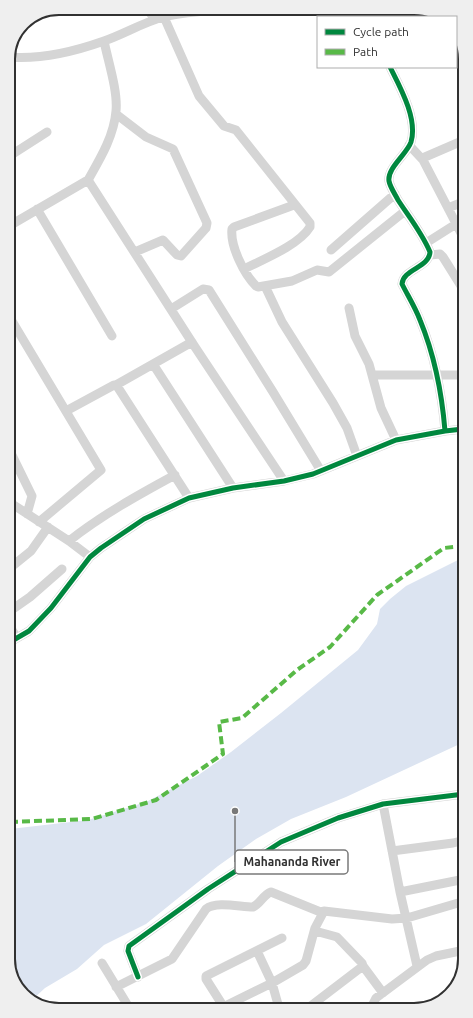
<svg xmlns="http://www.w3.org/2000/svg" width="473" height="1018" viewBox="0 0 473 1018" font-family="Ubuntu,sans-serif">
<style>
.water{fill:#dce4f1}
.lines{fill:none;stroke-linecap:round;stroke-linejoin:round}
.street{stroke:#d5d5d5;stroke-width:9}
.quiet{stroke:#58b947;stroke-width:4;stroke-dasharray:8 4;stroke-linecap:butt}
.cycleway-casing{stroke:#fff;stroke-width:8}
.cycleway{stroke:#00873e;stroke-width:5}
.rim{fill:none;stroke:#313131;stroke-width:2}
.leader{fill:none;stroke:#797979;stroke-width:1.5}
.callout-dot{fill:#797979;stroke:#fff;stroke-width:1.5}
.callout{fill:#fff;stroke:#797979;stroke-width:1.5}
.callout-label{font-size:12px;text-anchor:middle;font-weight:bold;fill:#313131}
</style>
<rect width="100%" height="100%" fill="#fff"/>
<path class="water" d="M464,557V742L346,797L291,819L256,839L218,866L146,924L104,945L77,969L45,988L31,1001L28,1000L11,975L10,829L88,820L146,802L197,776L231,752L281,713L358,650L377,624L380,609L390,599L406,586Z"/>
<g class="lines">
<path class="street" d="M148,8L154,20
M282,8L364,10L379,8
M164,17L199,96L224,126L236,130L310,223V227C299,245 264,259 244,269
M8,57C41,60 73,52 104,41C124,34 142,23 163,17C192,10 222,11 251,8
M390,67C400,87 418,119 411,142C407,154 387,168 389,181C390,187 395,194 398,200C409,217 422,233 430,252C429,268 403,269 402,284C408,296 415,307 420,320C434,354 442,394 445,431
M116,114L146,137L173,149L207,223L206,228L181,256L177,255L163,240L135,252
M462,141L425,157L423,160L463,237
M409,145L423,160
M8,157L47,132
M88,180L195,347L284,481
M294,205L234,227L232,229C230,246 244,274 256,286L258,287L292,281L317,270L329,272L405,211
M448,208L463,202
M37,209L112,336
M9,226L88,180C100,159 114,136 116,111C118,91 108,61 104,41
M426,243L456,224
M331,250L395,194
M430,255L440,254L443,257L463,289
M265,286L282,322L333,403L347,428L357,456
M349,308L355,336L369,364L381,408L396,440
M171,309L203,289L209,290L273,392L321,471
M9,316L101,470L39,522
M153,364L233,488
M372,375H463
M116,385L192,342
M66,411L114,385L117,386L189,498
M9,449L32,496L27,514
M9,502L69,541L90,557
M69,541C102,515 138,495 175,475
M10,568L31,551L48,527
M10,611L30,597L62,569
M10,627L17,638
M10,642L29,631L51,608L90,557L101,548L144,519L189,498L233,488L284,481L313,474L396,440L445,431L463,429
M383,804L400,892L417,966
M392,851L453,843L465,840
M400,892L465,879
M257,951L272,983L279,1008
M102,963L130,1009
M363,966L383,993
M138,977L128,951L129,946L208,889L281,842L338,818L383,804L464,794
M116,987L172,959L206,909C216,901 240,907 253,907C260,904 263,895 271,892L323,913
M308,1008L363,966L362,963L337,937L315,931
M374,1008L373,1004L376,998L427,960L436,956L465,950
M219,1009L272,983L303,965L306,961L315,928L324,911L392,919L407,918L465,901
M225,1009L206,979V976L282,938
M82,1010L85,1008L89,1010"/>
<path class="quiet" d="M10,822L92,819L156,800L223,754L219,722L242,718L297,670L330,647L377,595L444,548L464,546"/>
<g class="cycleway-casing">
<path id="cycleway" d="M390,67C400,87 418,119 411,142C407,154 387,168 389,181C390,187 395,194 398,200C409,217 422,233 430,252C429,268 403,269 402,284C408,296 415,307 420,320C434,354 442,394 445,431
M10,642L29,631L51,608L90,557L101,548L144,519L189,498L233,488L284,481L313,474L396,440L445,431L463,429
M138,977L128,951L129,946L208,889L281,842L338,818L383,804L464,794"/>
</g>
<use href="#cycleway" class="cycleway"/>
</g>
<path d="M0 0H473V1018H0ZM59 15H414A44 44 0 0 1 458 59V959A44 44 0 0 1 414 1003H59A44 44 0 0 1 15 959V59A44 44 0 0 1 59 15Z" fill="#efefef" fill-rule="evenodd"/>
<path class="rim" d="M59 15H414A44 44 0 0 1 458 59V959A44 44 0 0 1 414 1003H59A44 44 0 0 1 15 959V59A44 44 0 0 1 59 15Z"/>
<path class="leader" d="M235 811L235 862"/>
<circle class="callout-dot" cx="235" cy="811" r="4"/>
<rect class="callout" x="235" y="850" width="113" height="24" rx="4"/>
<g class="callout-label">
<text x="292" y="866">Mahananda River</text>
</g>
<rect x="317" y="16" width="140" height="52" fill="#ffffff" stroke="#adadad"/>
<rect x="325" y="29" width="20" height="6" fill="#00873e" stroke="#adadad"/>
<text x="353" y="36" font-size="12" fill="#313131">Cycle path</text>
<rect x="325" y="49" width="20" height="6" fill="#58b947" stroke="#adadad"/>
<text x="353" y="56" font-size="12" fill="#313131">Path</text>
</svg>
